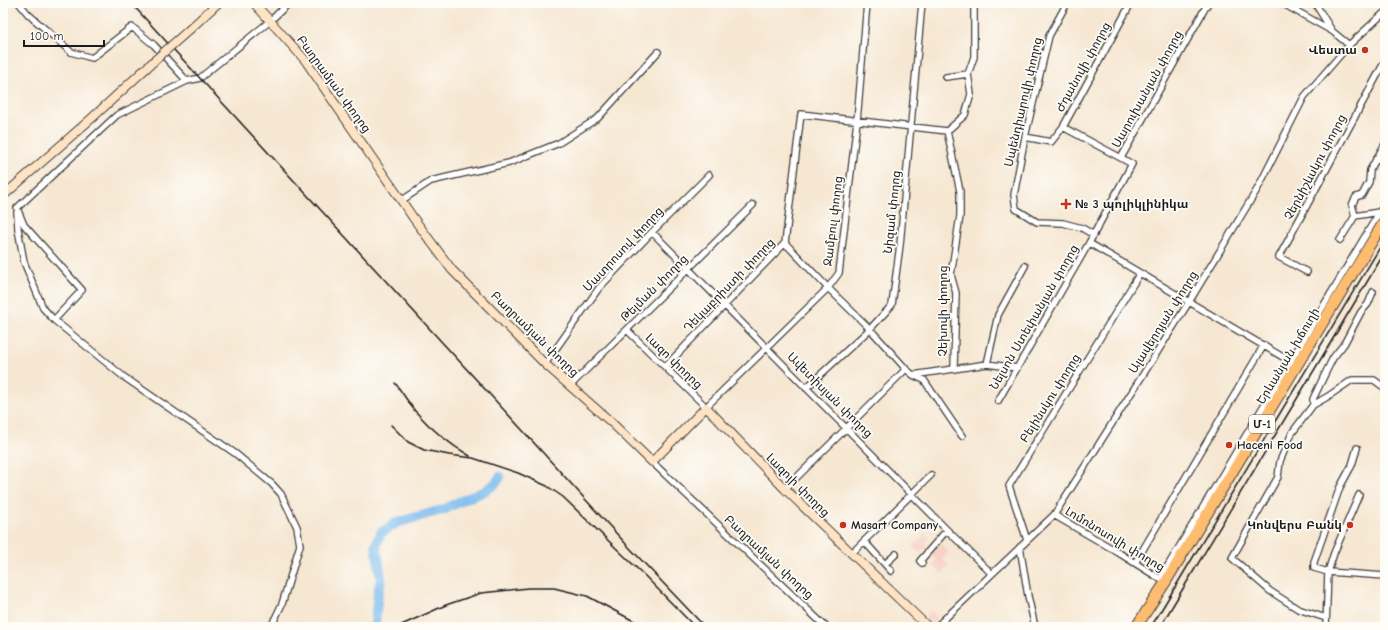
<svg xmlns="http://www.w3.org/2000/svg" width="1388" height="630" viewBox="0 0 1388 630" font-family="'Comic Neue','Noto Sans Armenian',sans-serif">
<style>
.built{fill:#f7d1c7}
.lines{fill:none;stroke-linecap:round;stroke-linejoin:round}
.river{stroke:#79b9ed;stroke-width:10}
.street-casing{stroke:#3d3a37;stroke-width:8}
.secondary-casing{stroke:#3d3a37;stroke-width:10}
.highway-casing{stroke:#3d3a37;stroke-width:12}
.street{stroke:#fff;stroke-width:5.5}
.secondary{stroke:#fee4c5;stroke-width:8}
.highway{stroke:#fdbc6f;stroke-width:10}
.rail{stroke:#1c1c1c;stroke-width:1.5}
.secondary-bridge-casing{stroke:#3d3a37;stroke-width:10;stroke-linecap:butt}
.secondary-bridge{stroke:#fee4c5;stroke-width:8}
.poi-dot{fill:#c8321e;stroke:#fdfcf7;stroke-width:1.5}
.labels{text-anchor:middle;dominant-baseline:central;stroke-width:3.5;stroke-linejoin:round;paint-order:stroke}
.shield{fill:#fdfcf7;stroke:#605f5e;stroke-width:1}
.shield-label{font-size:11px;font-weight:bold;fill:#1c1c1c}
.poi-label{font-size:12px;font-weight:bold;fill:#1c1c1c;stroke:#fdfcf7;text-anchor:start}
.street-label{font-size:12px;fill:#1c1c1c;stroke:#fdfcf7}
</style>
<rect width="100%" height="100%" fill="#fdfcf7"/>
<filter id="ink" filterUnits="userSpaceOnUse"><feTurbulence type="fractalNoise" baseFrequency=".025" numOctaves="2"/><feDisplacementMap in="SourceGraphic" scale="8" xChannelSelector="R" yChannelSelector="G"/><feConvolveMatrix kernelMatrix="1 2 1 2 8 2 1 2 1" color-interpolation-filters="sRGB"/></filter>
<filter id="wash" filterUnits="userSpaceOnUse"><feTurbulence type="fractalNoise" baseFrequency=".012" numOctaves="4" result="noise"/><feDisplacementMap in="SourceGraphic" scale="16" xChannelSelector="R" yChannelSelector="G"/><feGaussianBlur stdDeviation="0.9" result="paint"/><feColorMatrix in="noise" values="0 0 0 0 0 0 0 0 0 0 0 0 0 0 0 0 0 1.4 0 .05"/><feComposite in="paint" operator="in"/></filter>
<g filter="url(#wash)">
<rect width="100%" height="100%" fill="#f6e7d2"/>
<path class="built" d="M925,533L930,538L925,544L933,552L941,544L949,552L942,559L949,566L942,574L933,566L937,560L924,548L920,553L912,546Z
M931,611L937,617L931,624L924,618Z"/>
<g class="lines">
<path class="river" d="M373,627L375,623L378,593L381,579L376,545L381,533L396,523L445,509L461,501L485,491L496,483L500,477"/>
</g>
</g>
<g filter="url(#ink)">
<g class="lines">
<g class="street-casing">
<path id="street" d="M19,3L28,14L71,52L92,58L132,27L154,45L187,81
M1067,3L1049,36L1025,137L1014,195L1016,209L1037,222L1063,223L1082,228L1094,235
M1282,3L1332,31L1349,45
M1315,3L1332,31
M946,77L968,74
M947,131L960,191V216L951,275L956,293L954,368
M947,131L965,115L971,94L968,74L974,57V3
M1025,137L1051,142L1063,127
M1121,158L1063,127L1131,3
M1376,159L1385,163
M401,201L431,181L509,163L559,143L598,118L658,52
M17,212L18,229L24,262L43,308L54,320
M1379,212L1355,216L1352,205L1356,197L1362,195L1369,182L1370,170L1385,144
M652,232L947,530L992,574
M1340,240L1355,216
M785,243L828,288L870,329L906,369
M1089,243L1293,363
M1307,272L1279,257L1385,61
M627,330L706,407L828,288L839,273L857,121L867,3
M545,364L599,288L652,232L709,175
M987,364L998,315L1025,266
M665,367L785,243L801,114L947,131
M913,375L924,380L962,436
M570,386L753,205
M806,388L870,329L892,305L900,245L922,3
M998,401L1089,243L1132,164L1121,158L1208,3
M1313,405V399L1325,374L1333,358L1344,344L1361,312L1368,304L1373,292
M1357,448L1352,465L1340,487L1314,562V568L1328,572L1385,576
M652,462L826,627
M785,489L906,369L913,375L987,364L1017,368
M1054,515L1111,548L1162,580
M1027,540L1009,486L1140,273
M864,541L891,571
M1020,547L1028,596L1035,627
M851,554L931,475
M922,563L920,561L947,530
M1135,563L1264,345
M885,564L896,554
M1160,579L1385,203
M1326,618L1298,609L1270,591L1232,558L1278,477L1280,461L1292,433L1313,405L1327,397L1352,380H1374L1385,388
M271,627L282,604L300,545L297,527L281,494L272,484L236,454L124,377L54,320L82,290L24,225L17,208L117,115L187,81L200,78L270,21L289,3
M936,627L1054,515L1189,302L1258,188L1304,97L1349,45L1385,12
M1326,627L1328,572L1334,553L1359,495"/>
</g>
<g class="secondary-casing">
<path id="secondary" d="M254,3L305,60L414,219L452,270L545,364L611,422L652,462L706,407L785,489L928,627
M190,29L218,3
M3,196L92,118L154,61"/>
</g>
<g class="highway-casing">
<path id="highway" d="M1136,627L1165,583L1385,220"/>
</g>
<use href="#street" class="street"/>
<use href="#secondary" class="secondary"/>
<use href="#highway" class="highway"/>
<path class="rail" d="M131,3L494,399L626,544L705,627
M395,383C402,392 408,402 415,411C431,429 449,444 470,456
M391,425L408,442L424,450L449,455L473,458L518,473L547,486L563,497L645,576L695,627
M397,627L446,605L481,593L528,588H554L587,596L645,627
M1151,627L1385,239
M1160,627L1385,252"/>
<g class="secondary-bridge-casing">
<path id="secondary-bridge" d="M154,61L190,29"/>
</g>
<use href="#secondary-bridge" class="secondary-bridge"/>
</g>
</g>
<g class="poi-dot">
<circle cx="1365" cy="50" r="4"/>
<path d="M1064 198h4v4h4v4h-4v4h-4v-4h-4v-4h4z"/>
<circle cx="1229" cy="445" r="4"/>
<circle cx="843" cy="525" r="4"/>
<circle cx="1350" cy="525" r="4"/>
</g>
<g class="labels">
<rect class="shield" x="1249" y="415" width="26" height="18" rx="3"/>
<g class="shield-label">
<text x="1262" y="424">Մ-1</text>
</g>
<g class="poi-label">
<text x="1357" y="50" text-anchor="end">Վեստա</text>
<text x="1075" y="204">№ 3 պոլիկլինիկա</text>
<text x="1237" y="445">Haceni Food</text>
<text x="851" y="525">Masart Company</text>
<text x="1342" y="525" text-anchor="end">Կոնվերս Բանկ</text>
</g>
<g class="street-label">
<text transform="translate(1083 67) rotate(-61)">Ժդանովի փողոց</text>
<text transform="translate(334 84) rotate(54)">Բաղրամյան փողոց</text>
<text transform="translate(1147 89) rotate(-61)">Սարուխանյան փողոց</text>
<text transform="translate(1023 102) rotate(-77)">Սպենդիարովի փողոց</text>
<text transform="translate(1315 167) rotate(-62)">Չերնիշևսկու փողոց</text>
<text transform="translate(892 212) rotate(-84)">Նիզամ փողոց</text>
<text transform="translate(833 221) rotate(-83)">Ջամբուլ փողոց</text>
<text transform="translate(623 249) rotate(-47)">Մատրոսով փողոց</text>
<text transform="translate(729 285) rotate(-46)">Դեկաբրիստի փողոց</text>
<text transform="translate(654 288) rotate(-45)">Թելման փողոց</text>
<text transform="translate(943 311) rotate(-90)">Չեխովի փողոց</text>
<text transform="translate(1034 317) rotate(-60)">Նելսոն Ստեփանյան փողոց</text>
<text transform="translate(1163 322) rotate(-58)">Ալավերդյան փողոց</text>
<text transform="translate(535 334) rotate(44)">Բաղրամյան փողոց</text>
<text transform="translate(1288 356) rotate(-59)">Երևանյան խճուղի</text>
<text transform="translate(674 361) rotate(44)">Լազո փողոց</text>
<text transform="translate(830 395) rotate(45)">Ավետիսյան փողոց</text>
<text transform="translate(1050 398) rotate(-58)">Բելինսկու փողոց</text>
<text transform="translate(798 485) rotate(45)">Լազոյի փողոց</text>
<text transform="translate(1115 539) rotate(31)">Լոմոնոսովի փողոց</text>
<text transform="translate(769 557) rotate(43)">Բաղրամյան փողոց</text>
</g>
</g>
<rect width="1388" height="630" fill="none" stroke="#fdfcf7" stroke-width="16"/>
<path d="M24 40v6h80v-6" fill="none" stroke="#1c1c1c" stroke-width="2"/>
<text x="30" y="40" font-size="12" fill="#1c1c1c" stroke="#fdfcf7" stroke-width="3" paint-order="stroke">100 m</text>
</svg>
